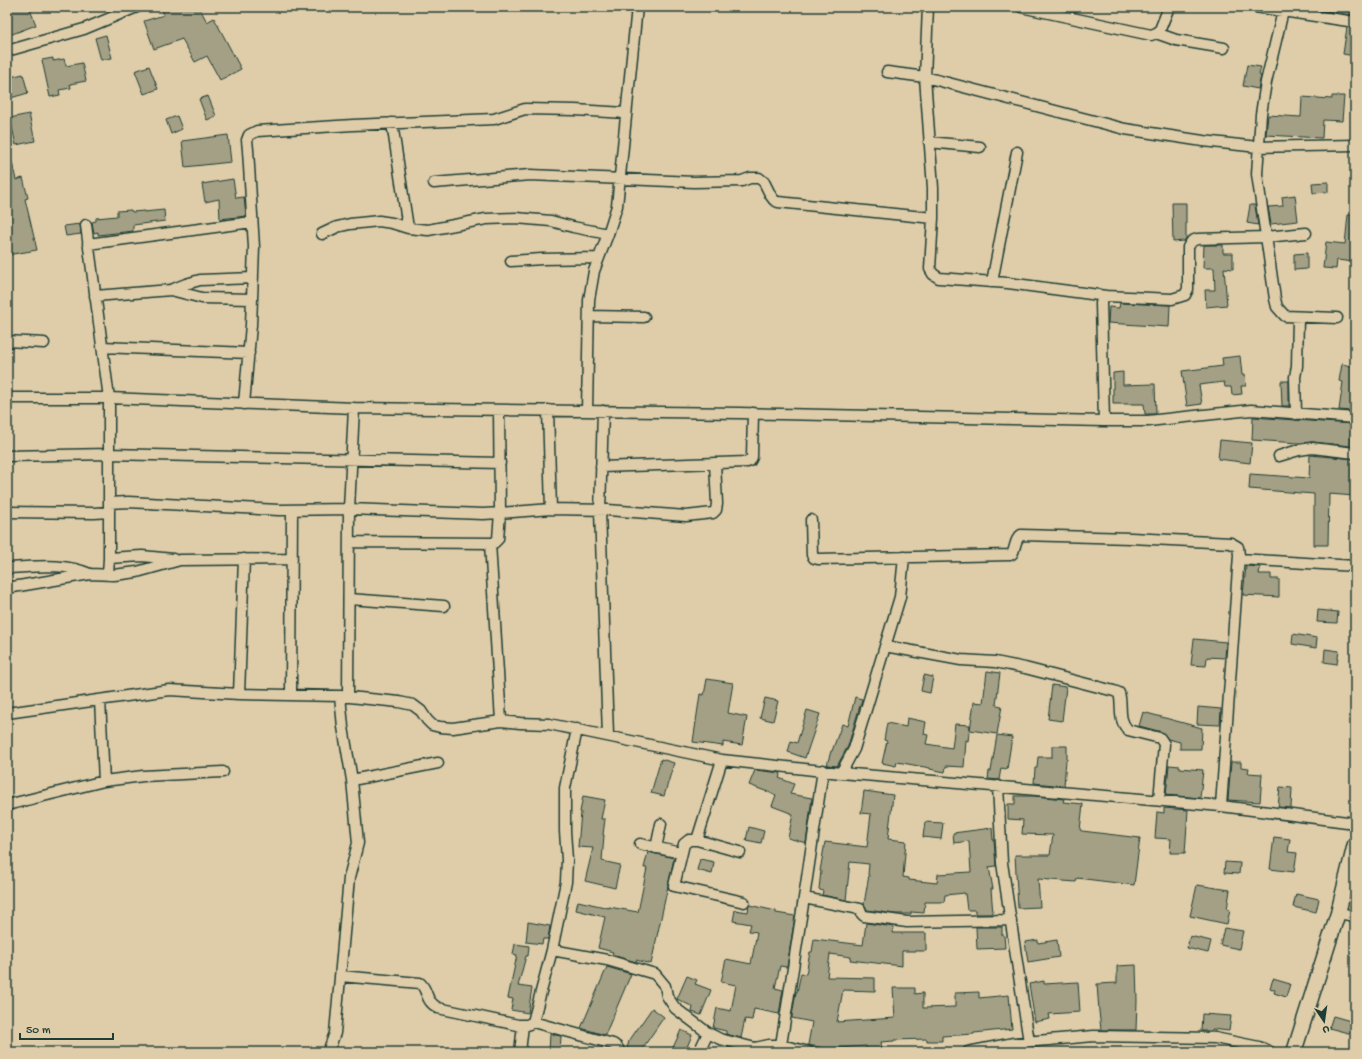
<svg xmlns="http://www.w3.org/2000/svg" width="1362" height="1059" viewBox="0 0 1362 1059" font-family="'Gochi Hand',sans-serif">
<style>
.building{fill:#a4a085;stroke:#1f3d34}
.lines{fill:none;stroke-linecap:round;stroke-linejoin:round}
.street-casing{stroke:#1f3d34;stroke-width:13}
.secondary-casing{stroke:#1f3d34;stroke-width:17}
.street{stroke:#dfcdaa;stroke-width:10}
.secondary{stroke:#dfcdaa;stroke-width:14}
</style>
<rect width="100%" height="100%" fill="#dfcdaa"/>
<filter id="ink" filterUnits="userSpaceOnUse"><feTurbulence type="fractalNoise" baseFrequency=".025" numOctaves="2"/><feDisplacementMap in="SourceGraphic" scale="8" xChannelSelector="R" yChannelSelector="G"/><feConvolveMatrix kernelMatrix="1 2 1 2 8 2 1 2 1" color-interpolation-filters="sRGB"/></filter>
<g filter="url(#ink)">
<path class="building" d="M7,7H29L36,25L7,36Z
M168,7H199L207,22L214,18L241,69L220,80L207,56L195,62L182,39L154,49L144,21L164,15L162,9Z
M1317,7H1352L1351,15L1317,10Z
M1347,27L1355,28V56L1343,54Z
M106,35L112,58L101,60L95,38Z
M53,58V61L64,59L66,66L82,63L86,81L70,84L71,88L59,90L60,95L50,97L42,60Z
M1247,65L1261,67L1259,75L1261,76L1258,89L1243,86Z
M149,66L158,89L144,94L135,71Z
M23,74L28,93L7,99V78Z
M208,96L216,116L207,120L199,99Z
M1332,96H1344L1342,121L1323,120L1322,138L1266,135L1268,115L1301,117L1302,97L1332,99Z
M29,114L35,141L16,145L10,118Z
M177,116L182,129L171,134L166,120Z
M228,135L231,162L185,167L182,141Z
M7,158H11L16,180L23,178L28,198L25,199L37,250L7,255Z
M233,179L236,198L244,197L246,216L220,219L219,199L205,202L202,184Z
M1328,182V192L1313,193L1312,183Z
M1295,195L1298,221L1271,224L1268,207L1283,206L1282,197Z
M1172,203H1186V238L1184,241L1173,242Z
M1250,205H1255L1258,225L1247,223Z
M131,210L132,212L144,211V212L164,210L165,221L133,225V231L98,235V232L94,233L92,222L96,221V218L117,216V211Z
M1348,215H1355L1354,262L1337,260L1336,269L1323,268L1326,242L1345,244Z
M80,224L81,234L66,236L64,226Z
M1204,245H1223V253H1233V269L1224,268L1227,305L1206,307L1205,290H1215L1214,268H1203Z
M1307,253V269L1294,270V254Z
M1120,303L1170,305L1169,327L1108,323L1109,307L1119,308Z
M1240,356L1242,375H1245L1246,386H1241L1242,394L1232,395L1231,387H1225L1224,382L1199,385L1202,404L1187,406L1182,371L1223,366L1222,358Z
M1342,364L1355,367V407H1354L1353,411L1339,410L1343,382L1339,381Z
M1123,372V385L1155,384L1156,414H1145L1144,404H1113V373Z
M1281,381H1289V406H1282Z
M1253,417L1352,424L1350,446L1313,442L1299,443L1252,440Z
M1220,440L1252,443L1250,463L1218,459Z
M1310,455L1355,459V496L1329,494L1328,545H1314V494L1249,489L1250,474L1309,478Z
M1246,566L1260,567L1259,574H1271V579H1279V597L1243,595Z
M1318,610L1338,612L1337,623L1317,622Z
M1293,634L1317,638L1316,648L1292,644Z
M1194,639L1226,642L1225,658L1207,657L1206,666L1191,665Z
M1325,649L1339,651L1337,664L1324,662Z
M987,671L1000,673L996,705L1002,706L997,734L970,730L974,702L983,703Z
M924,675L933,677L930,693L921,691Z
M707,679L733,683L728,713L747,717L742,745L723,742V746L693,742L700,694L704,695Z
M1052,685L1066,687L1062,721L1048,719Z
M855,697L862,699L848,746L837,766L827,765L831,751H832L842,724L848,726Z
M765,698L778,701L773,721L760,718Z
M1198,707L1221,709L1220,725L1197,724Z
M807,710L820,714L805,758L788,752L791,741L797,743Z
M1143,712L1202,728L1201,749H1180V742L1168,739L1162,732L1139,726Z
M907,718L926,722L924,734L928,735L926,744L952,748L955,724L970,725L968,741L966,740L964,767L946,766L945,772L930,769V768L897,762L896,766L882,763L887,741L884,740L887,723L906,727Z
M997,735L1012,737L1007,769L1001,768L999,780L988,779L989,771H991Z
M1052,746H1067V760H1066L1064,786L1034,783L1035,768H1037L1038,757H1052Z
M661,759L674,763L664,796L651,793Z
M1231,762H1241V767L1249,768L1248,773L1262,774L1260,802L1228,800Z
M1169,765L1180,766V768L1203,770L1200,798L1166,795Z
M755,770L781,773L779,778L794,784L790,794L812,798L806,843L788,838L793,814L772,806L776,795L749,785Z
M1280,787L1292,788L1291,808L1278,807Z
M864,791L893,795L888,839L906,841L903,877L909,878V880L937,883L938,874L971,872L969,841L954,843L953,833L992,828L993,840H994L996,866L989,867L993,889H991L993,914H975V910H967L965,893L945,895L944,902H925L924,913L911,912V914H895L867,910L864,904L869,875H868L869,864L850,862L846,900L822,895L823,891L820,890L819,889L821,871H820L825,842L867,847L871,814L861,813Z
M583,796L605,800L601,819H605L603,835H604L602,861L620,865L615,888L585,881L593,848L578,847L581,812H580Z
M1015,796H1034L1064,799L1063,802L1083,804L1080,830L1082,831L1140,838L1134,885L1077,878L1076,882L1038,879L1040,907L1018,908L1015,855H1050L1053,835L1022,834L1023,820L1008,819V804H1015Z
M1164,808L1188,810L1185,853H1170L1171,839L1155,838L1157,812L1164,813Z
M925,822L943,823L941,839L923,837Z
M749,827L764,831L761,843L746,840Z
M1274,837L1290,839L1288,852L1297,853L1294,872L1270,869Z
M648,852L674,858L651,964L636,960V962L612,955L613,952L598,948L605,917L576,910L578,901L609,908V907L638,912L647,868H644Z
M700,859L714,862L712,874L697,870Z
M1225,862L1240,863L1239,874L1224,873Z
M1197,885L1230,890L1227,909L1230,910L1227,924L1190,916Z
M1296,894L1319,899L1316,912L1293,907Z
M749,905L776,911V913L795,916L787,967L780,966L775,988L783,990L779,1014L754,1009L752,1020L745,1019L741,1038L726,1034V1031L713,1028L717,1008L731,1011L736,985L721,982L726,959L751,964L757,932L749,931L751,924L733,921L735,910L748,912Z
M528,922L550,926L548,939H543L542,944L526,942Z
M866,923L894,927L893,933H926V951H902V966L850,960L851,957L830,954L827,977L875,978V991L843,990L837,1022L895,1018L893,988H915V994L923,993V1008L955,1007V993L979,992V998L1009,995L1012,1029L974,1033V1034L942,1036V1041H927V1039L894,1040V1041L881,1042L882,1050L866,1052V1046L839,1048V1051L808,1045L812,1022L792,1018V1016L796,992H797L801,973L806,974L810,952H812L814,939L863,945Z
M976,927H1002V935H1004L1005,948L977,949Z
M1224,928L1243,931L1239,949L1220,945Z
M1190,936L1211,941L1208,953L1187,948Z
M1038,940V943L1057,940L1059,957L1028,962L1025,942Z
M515,944L529,946L528,956H526L518,986L532,988L528,1013L511,1010L513,999L508,998L517,955L513,954Z
M1136,965L1137,1001L1136,1030H1101L1099,1011L1097,984L1117,983V966Z
M607,967L631,974L605,1035L581,1028Z
M687,976L697,980L695,984L711,990L701,1015L692,1012L693,1007L677,999Z
M1273,979L1290,984L1286,997L1274,993L1275,990L1270,988Z
M1044,981V984L1078,982L1080,1012L1049,1014L1050,1019L1035,1022L1029,984Z
M652,1008L664,1017L640,1052H626L629,1041Z
M1202,1014L1231,1016L1229,1031L1212,1029V1031H1201Z
M1333,1016L1354,1022L1352,1034L1329,1028Z
M681,1030L692,1035L685,1052H671Z
M550,1034L561,1036L560,1052H549Z"/>
<g class="lines">
<g class="street-casing">
<path id="street" d="M928,7L925,77L933,188V218L930,269L933,274L939,278L1008,283L1106,296
M1021,7L1151,35L1159,32L1169,7
M1255,7L1355,22
M1284,7L1266,82L1261,114L1257,174L1275,299L1277,307L1285,316L1337,318
M1156,33L1176,40L1224,48
M7,51L84,29L137,7
M887,72L925,77L1125,129L1203,141L1258,147L1355,145
M392,123L408,228
M929,142L980,147
M434,183L530,175L694,182L742,181L750,178H759L764,182L771,196L774,200L778,202L933,218
M86,225L109,398V558L108,575
M322,234L337,227L350,224L379,221L392,223L408,228L428,230L486,219L516,218L551,221L573,227L608,234
M88,244L252,222
M511,261L542,259L599,258
M992,282L1017,152
M171,290L186,284L200,280L253,278
M95,296L171,290L202,298L252,299
M589,316L644,317
M7,341L44,343
M102,347L249,353
M7,398H109L354,408L739,413L1104,421H1148L1251,410L1355,418
M244,404L251,325L254,247L248,150L247,140L249,135L257,131L353,125L494,119L525,109L575,110L626,113
M548,410L551,509
M587,411L589,300L594,271L608,234L617,206L637,7
M603,411L600,511L608,735
M1296,414L1295,377L1297,366L1298,317
M1104,421L1101,303L1103,298L1106,296L1172,299L1185,295L1188,289V247L1192,241L1197,239L1266,237L1306,233
M7,456L109,454L500,463
M1279,456L1299,450L1312,448L1355,453
M601,467L747,462L750,461L752,457L753,413
M109,503L128,502L279,510L349,509L483,514L500,513L499,410
M7,512L94,513L109,512
M811,520L812,555L814,558L818,559L1010,555L1012,554C1016,548 1014,540 1021,535L1131,538L1231,543L1238,547L1239,555L1221,806
M349,542L494,543L498,539L500,513L551,509L608,510L686,516L713,513L716,510L717,504L715,463
M490,543L501,721
M109,558L142,556L173,559
M1239,559L1355,566
M7,568C34,567 64,562 90,574
M7,588L90,574L114,575L137,572L180,560L292,559
M349,599L444,606
M885,646L961,660L995,662L1025,668L1114,691L1119,693C1123,706 1117,719 1128,730L1160,738L1164,744L1159,800
M239,694L244,559
M291,695L292,510
M348,697L349,509L354,408
M7,713L169,690L239,694L340,696L399,702L413,705L421,711L427,720L432,725L440,727L453,728L501,721L520,723L549,724L722,760L841,773L1221,806L1355,823
M577,729L565,788V831L567,860L566,882L552,950L607,960L655,974L665,986L667,996L675,1008L708,1033L720,1039L755,1048L769,1045H781L809,1052
M722,760L697,840L740,852
M841,773L854,749L900,597L904,557
M352,780L438,763
M104,781L143,776L223,772
M998,786L1002,863L1029,1042
M7,805L104,781L100,700
M697,840H689L684,844L674,886L744,902
M640,844L681,853
M656,848L661,824
M804,898L860,909L862,914L864,916L907,922L1011,920
M1338,913L1355,916
M340,976L420,983C429,991 424,1000 438,1008L518,1025H527L533,1022L552,950
M533,1022L613,1044L617,1047L620,1052
M781,1045L804,898L823,770
M328,1052L335,1033L349,878L358,843L352,780L343,727L340,696
M520,1052L523,1025
M699,1052L708,1033
M968,1052L1014,1043L1094,1036L1215,1038L1259,1047L1270,1052"/>
</g>
<g class="secondary-casing">
<path id="secondary" d="M1294,1052L1338,913L1355,844"/>
</g>
<use href="#street" class="street"/>
<use href="#secondary" class="secondary"/>
</g>
</g>
<rect width="1362" height="1059" fill="none" stroke="#dfcdaa" stroke-width="24"/>
<rect x="12" y="12" width="1338" height="1035" fill="none" stroke="#1f3d34" stroke-width="1.5" filter="url(#ink)"/>
<g transform="translate(1324 1021) rotate(167)" stroke="#dfcdaa" stroke-width="3" paint-order="stroke">
<path d="M0-3L7 15L0 10L-7 15Z" fill="#1f3d34"/>
<text y="-6" font-size="11" font-weight="bold" text-anchor="middle" fill="#1f3d34">U</text>
</g>
<path d="M20 1033v6h93v-6" fill="none" stroke="#1f3d34" stroke-width="2"/>
<text x="26" y="1033" font-size="12" fill="#1f3d34" stroke="#dfcdaa" stroke-width="3" paint-order="stroke">50 m</text>
</svg>
